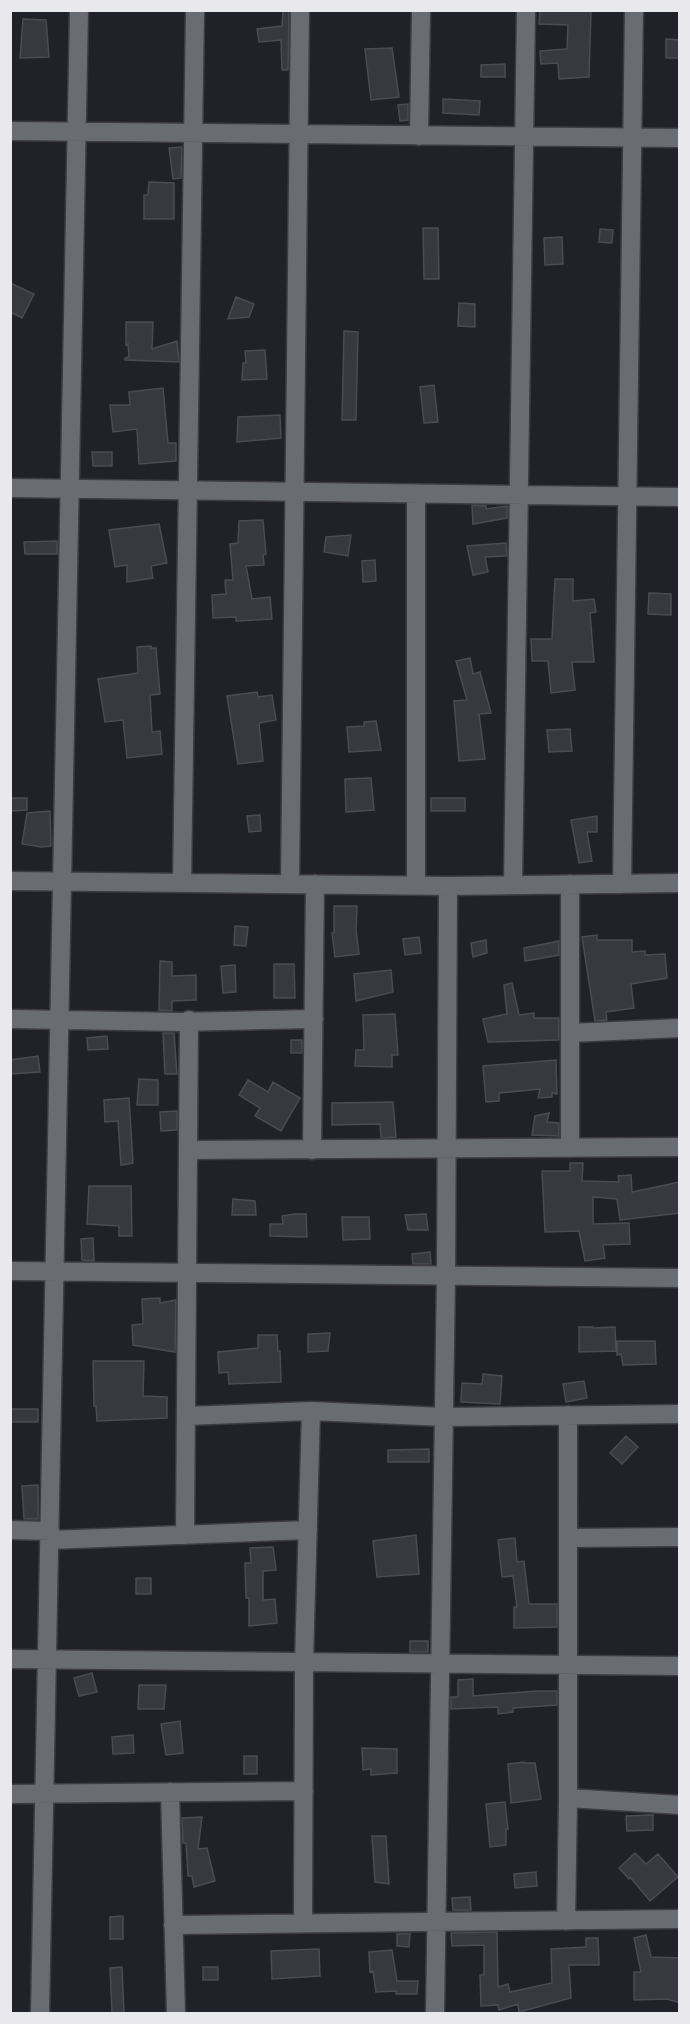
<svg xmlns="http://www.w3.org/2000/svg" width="690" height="2024" viewBox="0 0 690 2024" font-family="'DejaVu Sans',sans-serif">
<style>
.building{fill:#383940;stroke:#4a4b53;stroke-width:1.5}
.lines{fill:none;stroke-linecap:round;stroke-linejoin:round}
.minor-casing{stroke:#3c3c42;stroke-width:21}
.minor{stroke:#6a6c74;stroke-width:18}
</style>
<rect width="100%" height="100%" fill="#212229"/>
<path class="building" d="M283,10H289L288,70H282L281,40L259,42L257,29L282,26Z
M540,10L591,11L589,77L559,79L558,63L541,64L540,51L567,49L568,25L539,24Z
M23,19L46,20L49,57L20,58Z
M666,39L680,40V58H666Z
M392,48L399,97L371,100L365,49Z
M505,64V77H481V65Z
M443,99L480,101L479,115L443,113Z
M408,104V120L400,121L398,105Z
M182,147L181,178L173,179L169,148Z
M149,182L174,183V219H144V195H148Z
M423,228H438L439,279H424Z
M600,229L613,230L612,243L599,242Z
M562,237L563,264L545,265L544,238Z
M10,283L34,294L22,318L10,312Z
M236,297L254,304L249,317L228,319Z
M459,303L475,304V327L458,326Z
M126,322H153L152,349L177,341L179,362L125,360V358L129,357L128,344L126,345Z
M344,331L358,332L356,420H342Z
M265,350L267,379L242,380L243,363H246L245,351Z
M434,385L438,422L424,423L420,387Z
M163,388L168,443H176V461L139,464L137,429L113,432L110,405H130L129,392Z
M280,415L281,438L237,442L238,417Z
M92,452H112V466H93Z
M472,505L486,506V509L507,506V518L473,524Z
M263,520L266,554L263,555L264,565L246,566L252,599L270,597L272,619L236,621V617L213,618L212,595L226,594L225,580H233L230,544L238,543L239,521Z
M159,524L167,563L151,566L153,578L127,582V565L115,567L109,530Z
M351,535L348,556L324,552L326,537Z
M57,541V554H25L24,542Z
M506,543L507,556L485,557L488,572L473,575L467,546Z
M375,560L376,581L363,582L362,561Z
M555,579H573V601L594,599L596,612L590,613L594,662H572L575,690L551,693L548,661H532L531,639H552Z
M649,593L671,594V615L648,614Z
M151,646V648H156L160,694L150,695L152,732L160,731L162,754L127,758L123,720L105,722L98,679L138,673L137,647Z
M470,658L473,674L480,672L491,713L479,714L485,759L459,761L454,701L467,700L456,661Z
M257,692L258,697L272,695L276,720L259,723L263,761L238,764L227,696Z
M376,721L381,750L349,752L347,727L364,726V722Z
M570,729L572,751L549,752L547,730Z
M371,778L374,810L346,812L345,779Z
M10,798H27V810L10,811Z
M431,798H465V811H431Z
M50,811L51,846L41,847L22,844L27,813Z
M260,815L261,831L249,832L247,816Z
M597,816V832H587L592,861L579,863L571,820Z
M334,906H357L356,930L359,954L335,957L332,933H334Z
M235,926L248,927L246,946L234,945Z
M597,935V940H632V952L645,951V955L665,954L667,978L631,984L634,1008L606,1012L607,1020L595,1021L582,937Z
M419,937L421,953L405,955L403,939Z
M486,940L487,953L473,957L471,943Z
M559,941V955L525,961L524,948Z
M160,961L172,962V976L196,975V1000L172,1001V1011L159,1010Z
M274,964H294L295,998H274Z
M235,965L236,992L223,993L221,966Z
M391,970L393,992L356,1001L354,974Z
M512,983L519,1015L534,1013V1018H559V1040L488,1042L483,1019L507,1014L504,985Z
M395,1014L398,1055H392V1067L355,1066L356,1050H364L363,1015Z
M163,1033H174L177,1074H165Z
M107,1036L108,1049L88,1050L87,1038Z
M291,1040H302V1053H291Z
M38,1056L40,1072L10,1074V1060Z
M556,1060L557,1094L552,1093V1097L538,1098L540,1089L499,1093V1101L486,1102L483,1066Z
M139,1079L158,1080V1105H137Z
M248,1080L268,1092L273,1082L300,1098L281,1131L255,1116L260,1108L239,1095Z
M129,1098L133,1163L121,1165L118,1121L105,1122L104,1100Z
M332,1103L393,1102L396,1137L381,1138L380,1124L332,1125Z
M177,1111V1130L161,1131L160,1112Z
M549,1113L547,1122L559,1123V1136L532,1135L535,1116Z
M570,1163H583L582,1181L619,1182L618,1176L631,1175L632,1192L680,1182V1213L620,1220L617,1199L593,1197V1224L629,1223L630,1244L603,1245L605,1258L585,1261L579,1231L545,1232L542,1171H570Z
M89,1186H131L132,1236H119V1226L87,1224Z
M233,1199L255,1201L256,1215H232Z
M294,1214H306L307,1237L270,1236V1224H283L282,1216Z
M426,1214L428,1230H408L405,1215Z
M342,1217H369L370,1239L343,1240Z
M93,1238L94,1261L82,1260L81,1239Z
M430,1252L431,1264H413L412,1254Z
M160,1298V1303L176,1300L175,1352L133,1345L132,1325L143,1324L142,1299Z
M579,1327H593V1328L615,1327L616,1351L579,1352Z
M330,1333L328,1351L308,1352V1334Z
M258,1335H277L278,1351H280L281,1382L229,1384L228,1372L219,1373L218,1352L258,1348Z
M617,1341H655L656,1364L623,1365L621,1354L617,1355Z
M93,1361H144L143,1396L167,1397V1418L97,1421L96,1406H94Z
M483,1374L502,1376L500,1404L461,1402L462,1383L482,1384Z
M584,1381L587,1398L566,1402L563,1384Z
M10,1409H38V1422H10Z
M626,1436L638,1447L622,1464L610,1453Z
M429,1449V1462H388V1450Z
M38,1485V1519H24L22,1486Z
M416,1535L419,1574L377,1577L373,1541Z
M515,1538L517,1562L524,1561L529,1604H557V1627L514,1628V1607H517L513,1576L502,1577L498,1540Z
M273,1547L276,1570L263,1571V1600L275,1599L277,1623L249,1626V1598H246L245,1563H251L250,1548Z
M136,1578H151V1594H136Z
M410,1641H428V1652H410Z
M92,1673L97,1692L79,1696L74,1678Z
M473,1679V1696L537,1691H557V1705L513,1708V1712L498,1714V1707L451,1709V1697H458V1680Z
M139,1685H166L164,1709H138Z
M180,1721L183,1753L166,1755L161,1724Z
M133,1735L134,1753L113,1754L112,1737Z
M362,1748L397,1749V1773L371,1775V1769L363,1770Z
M244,1756H257V1774H244Z
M524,1762V1763H535L541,1799L511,1803L508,1764Z
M505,1802L508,1829H506V1845L490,1847L486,1804Z
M653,1815V1830L627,1831L626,1816Z
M202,1817L198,1849L207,1848L215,1881L194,1887L192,1876H188L186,1843H183L182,1818Z
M372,1836H386L389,1884L375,1882Z
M635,1853L646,1864L658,1854L678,1877L650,1901L630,1877L629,1879L619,1868Z
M536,1872L537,1886L515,1888L514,1874Z
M470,1897L471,1910H453L452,1898Z
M123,1916V1939H110V1917Z
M497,1932L498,1987L508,1984L510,1992L552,1983L551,1949L586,1947V1938H598L599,1965H569L571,1998L519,2012L518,2004L499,2010L498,2005L481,2006L480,1975H484V1945L452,1946L451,1933Z
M397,1934H410L409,1947L397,1946Z
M646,1935L651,1957L680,1958V2003L667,1999L634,2000V1972H641L634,1938Z
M319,1949L320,1976L272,1979L271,1951Z
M392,1950L397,1981H418L417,1994H396V1991L376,1992L373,1971L370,1972L369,1952Z
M122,1967L124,2013H112L110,1968Z
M203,1967H218V1980H203Z"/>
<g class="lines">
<g class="minor-casing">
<path id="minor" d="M10,131L680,138
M419,136L421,10
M10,488L680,497
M10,881L448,886L680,883
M182,883L195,10
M290,884L300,10
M622,884L634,10
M416,885V494
M513,885L526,10
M10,1019L180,1022L314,1019
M570,1033L680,1028
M570,1148V884
M188,1150L680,1147
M312,1150L315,884
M10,1271L680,1278
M186,1416L311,1411L444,1417L680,1414
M10,1530L50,1531
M185,1535L189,1020
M568,1538L680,1537
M50,1540L308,1530
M10,1659L680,1666
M170,1792L176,2014
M10,1794L304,1791
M568,1798L680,1805
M566,1921L568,1798V1415
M303,1923L304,1662L311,1411
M173,1925L680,1919
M40,2014L79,10
M435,2014L446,1275L448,886"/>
</g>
<use href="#minor" class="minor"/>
</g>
<rect width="690" height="2024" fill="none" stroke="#e8e8ed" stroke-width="24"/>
</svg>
